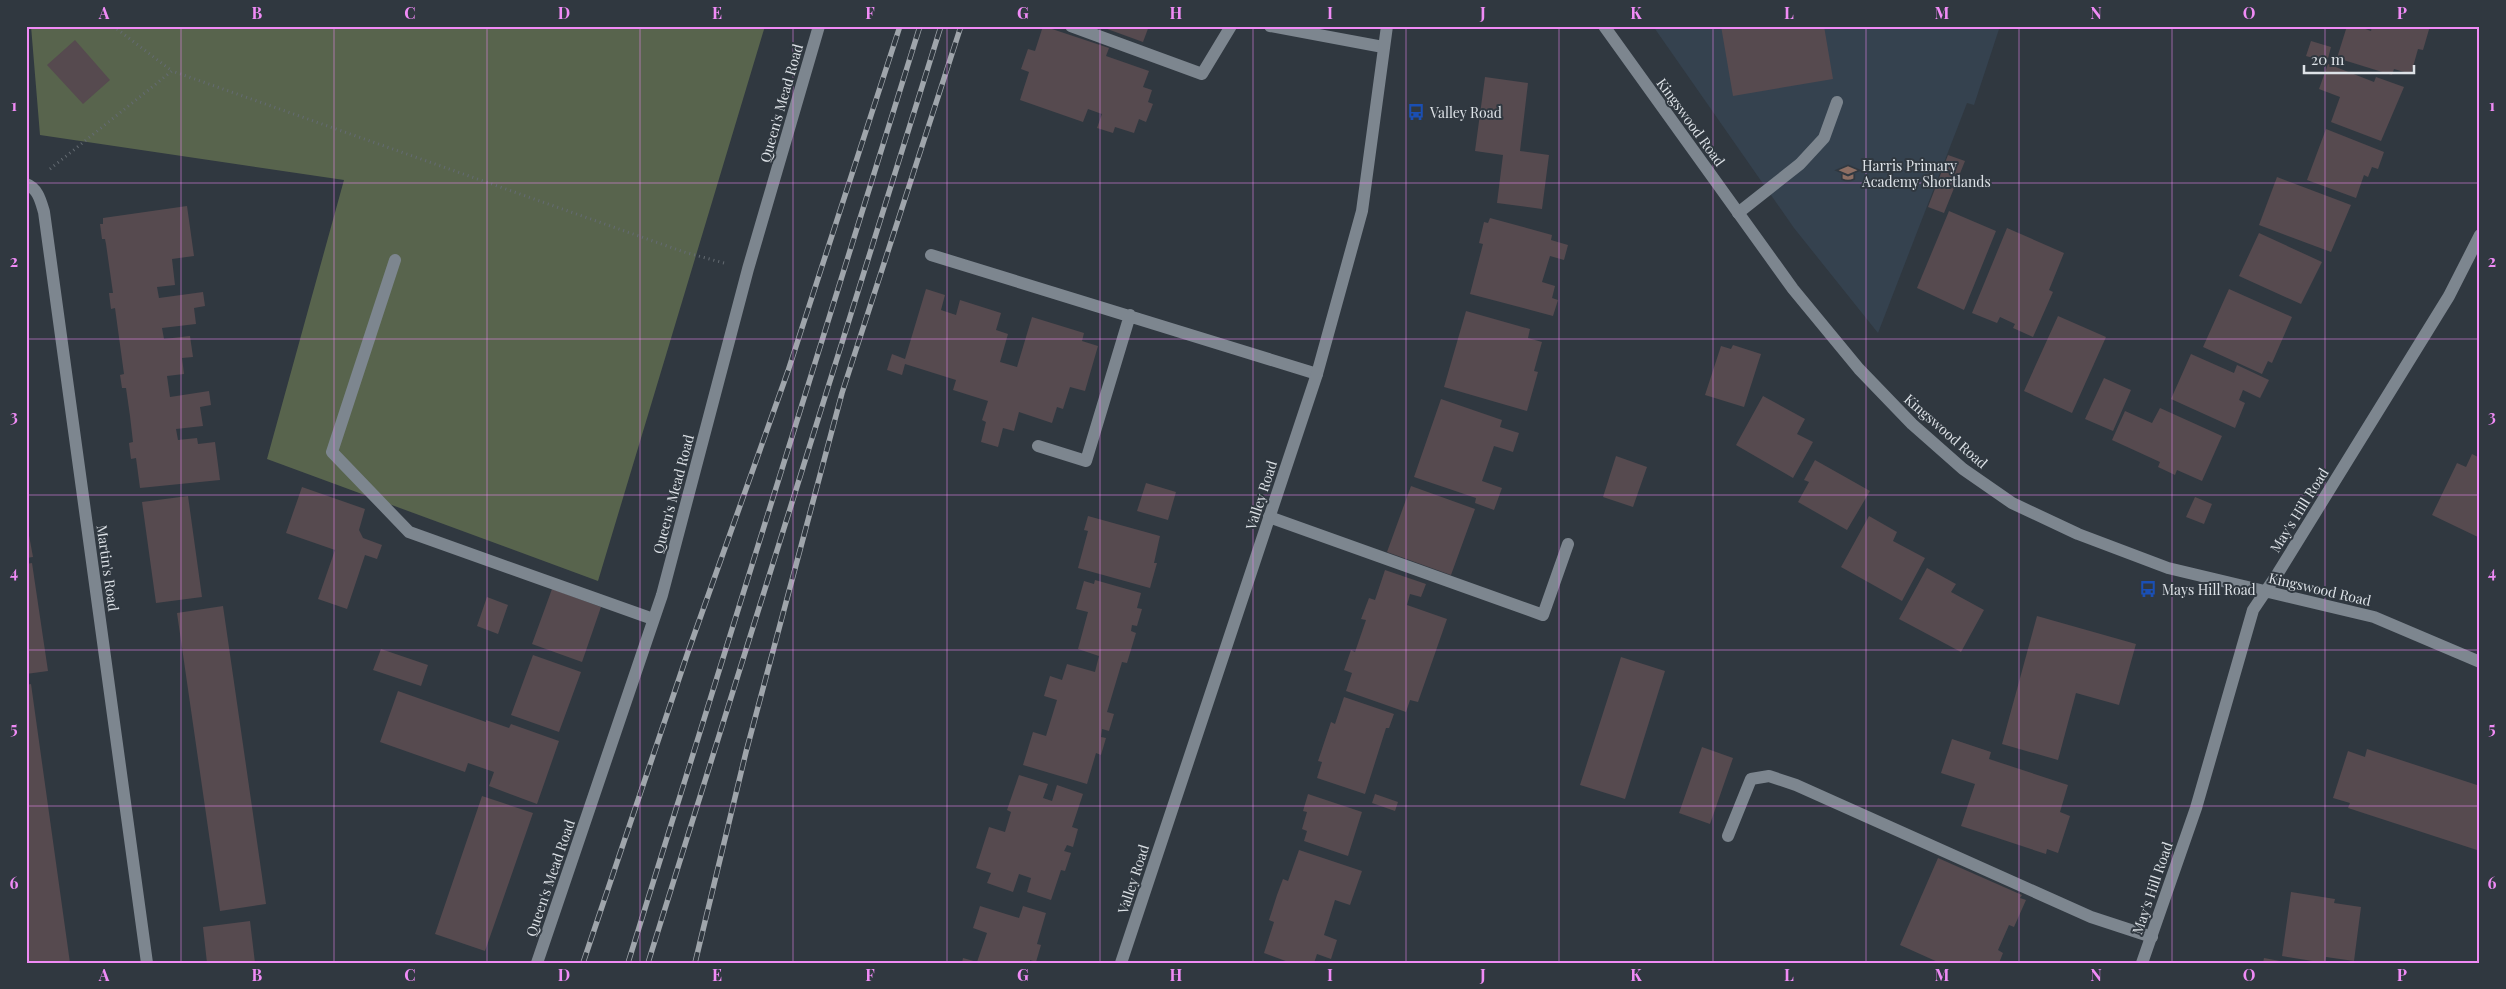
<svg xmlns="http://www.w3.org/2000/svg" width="2506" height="989" viewBox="0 0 2506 989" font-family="'Playfair Display',serif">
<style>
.built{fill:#35424f}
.green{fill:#58644d}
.building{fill:#564a4f}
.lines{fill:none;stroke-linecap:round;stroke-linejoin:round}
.path{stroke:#646b72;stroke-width:3;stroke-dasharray:1 4;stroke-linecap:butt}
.service{stroke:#7d868f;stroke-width:12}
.minor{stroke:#7d868f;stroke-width:12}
.tertiary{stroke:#7d868f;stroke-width:12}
.rail-casing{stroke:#9fa5ab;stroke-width:5.5}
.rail{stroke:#303840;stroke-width:4;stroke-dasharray:11;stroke-linecap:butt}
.grid{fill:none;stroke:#f08bf6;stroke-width:1;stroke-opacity:0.55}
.labels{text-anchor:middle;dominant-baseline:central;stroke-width:4;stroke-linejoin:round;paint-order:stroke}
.street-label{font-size:14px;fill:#dde2e7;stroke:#303840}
.poi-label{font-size:14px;fill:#dde2e7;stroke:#303840;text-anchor:start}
.neatline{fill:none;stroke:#f08bf6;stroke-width:2}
.grid-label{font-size:16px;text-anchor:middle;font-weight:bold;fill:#f08bf6}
</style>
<rect width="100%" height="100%" fill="#303840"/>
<path class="built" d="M1653,26H2000L1974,105L1967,103L1878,333L1794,228Z"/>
<path class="green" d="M31,26H765L598,581L267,459L344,180L40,135Z"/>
<path class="building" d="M1043,26L1109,48L1106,56L1149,71L1143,87L1152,90L1148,102L1153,104L1146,122L1139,119L1134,133L1115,127L1113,133L1097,128L1102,114L1088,109L1083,122L1020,100L1029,72L1021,69L1028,49L1035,51Z
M1099,26H1149L1143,42Z
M1721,26H1824L1833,79L1733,96Z
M2347,26H2357L2371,31L2372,26H2430L2423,50L2418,49L2411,74L2394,69L2392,75L2337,58Z
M75,40L110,80L83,104L47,65Z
M2311,41L2331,47L2327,62L2306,56Z
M2328,64L2374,82L2376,77L2404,87L2381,141L2331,122L2340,97L2319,89Z
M1485,77L1528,83L1520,151L1549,155L1542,209L1497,203L1503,155L1475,151Z
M2326,129L2384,152L2378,169L2372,167L2368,177L2364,175L2356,198L2307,180Z
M1948,155L1965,161L1944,213L1928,207Z
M2277,177L2351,205L2331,252L2259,225Z
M187,206L194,256L172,259L175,285L157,287L159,298L203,292L205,306L194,308L196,324L162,328L164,339L190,336L193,357L182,358L184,374L167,376L170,397L209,391L211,405L200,407L203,426L176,429L178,440L197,438L198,444L215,442L220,480L140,488L136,458L131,459L129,443L133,442L130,416L126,388H122L120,375L124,374L115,308L111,309L109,293H113L106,244L105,239H102L100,224H103V218Z
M1949,211L1996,231L1964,310L1917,288Z
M1490,218L1552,235L1551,240L1568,245L1564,260L1550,256L1542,282L1555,286L1552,298L1558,300L1553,316L1470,294L1483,244L1479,243L1484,222L1488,223Z
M2007,228L2064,253L2049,290L2053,292L2033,337L2013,328L2015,324L2000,317L1997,323L1972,313Z
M2259,233L2322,262L2301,304L2239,276Z
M926,289L945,295L941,310L956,315L960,300L1001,313L996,330L1008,334L1000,362L1017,367L1032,317L1084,333L1082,341L1098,346L1085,391L1070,387L1063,409L1057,407L1052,423L1019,412L1014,431L1003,428L998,447L981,442L986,422L982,420L988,401L953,390L956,380L905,364L902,375L887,370L892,354L905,359Z
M2229,289L2292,317L2272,363L2268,361L2262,374L2203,347Z
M1466,311L1530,329L1528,338L1542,342L1534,371L1538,372L1527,411L1444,387Z
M2058,316L2106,337L2072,413L2024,391Z
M1733,345L1761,354L1744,407L1705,395L1721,346L1731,349Z
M2191,354L2234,373L2237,365L2269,380L2260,398L2243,390L2239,400L2245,403L2235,428L2171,399Z
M2104,378L2131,390L2113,431L2085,419Z
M1763,396L1805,419L1797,434L1813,442L1793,478L1736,445Z
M1441,399L1502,420L1500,427L1519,433L1513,452L1494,446L1482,481L1502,488L1494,510L1475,503L1476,498L1414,477Z
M2160,408L2222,436L2202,481L2177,470L2175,475L2158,467L2160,462L2112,440L2125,411L2152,423Z
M2472,454L2480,458V538L2432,515L2457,463L2466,467Z
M1616,456L1647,467L1633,507L1603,497Z
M1815,460L1870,491L1847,530L1798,502L1809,482L1804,480Z
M1146,483L1176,492L1168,520L1137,511Z
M1411,486L1475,509L1451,575L1387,552Z
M302,487L365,509L359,530L363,538L382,545L377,559L365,555L347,609L318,599L335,550L286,533Z
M188,496L202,597L156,603L142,502Z
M2195,497L2212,504L2204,524L2186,517Z
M1088,516L1160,536L1154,563H1157L1150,588L1078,568L1088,531L1084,530Z
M1869,516L1897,532L1893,541L1925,558L1902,601L1841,567Z
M26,519L33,557L26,558Z
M32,563L48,671L26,674V564Z
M1927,568L1956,584L1951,592L1984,610L1961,652L1899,619Z
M1385,570L1426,584L1421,597L1410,594L1407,605L1447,619L1418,702L1410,700L1406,712L1346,691L1352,673L1344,670L1351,650L1355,652L1366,620L1361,619L1369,598L1375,600Z
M1095,580L1141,593L1137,608L1142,609L1137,626L1132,625L1131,631L1136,633L1127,663L1122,662L1107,712L1114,714L1109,731L1102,729L1101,737L1106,738L1101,755L1096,753L1087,784L1023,765L1033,732L1046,736L1057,700L1044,696L1050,676L1062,680L1067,664L1095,672L1099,656L1078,649L1088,612L1076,609L1084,581L1094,584Z
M552,589L601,607L582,662L532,644Z
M487,597L508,605L498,634L477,626Z
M223,606L266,904L220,911L177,613Z
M2037,616L2136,644L2119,705L2076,693L2058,760L2002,744Z
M381,649L428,665L421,686L373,670Z
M533,655L581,672L559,732L511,715Z
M1621,657L1665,671L1625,799L1580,785Z
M31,684L70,963H26V685Z
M398,691L486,722V720L509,728L511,724L559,741L537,804L489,786L494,772L468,763L465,772L380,742Z
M1344,697L1394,714L1389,728H1386L1365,794L1317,778L1322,762L1318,761L1331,722L1335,724Z
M1952,739L1991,752L1989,759L2068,785L2060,812L2070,816L2058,853L2047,849L2046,854L1961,826L1975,784L1941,773Z
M1702,747L1733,758L1710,824L1679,813Z
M2367,749L2480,786V851L2348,808L2350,803L2333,798L2348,751L2365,757Z
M1019,775L1048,784L1043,798L1052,801L1057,785L1083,794L1072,827L1078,829L1073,847L1067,845L1064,851L1071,853L1065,871L1061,870L1051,900L1027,892L1031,878L1019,874L1013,892L987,883L991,873L976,868L989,827L1005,832L1011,812L1007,810Z
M1308,794L1362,812L1348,856L1304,841L1307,831L1302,829L1307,812L1303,811Z
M1375,794L1398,802L1395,811L1372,803Z
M482,796L533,813L485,951L435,934Z
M1299,850L1362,871L1350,905L1335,900L1324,935L1337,940L1331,959L1317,954L1314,963H1291L1264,953L1274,922L1269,920L1277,895L1283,879L1288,881Z
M1938,858L2022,895L2020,898L2026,900L2014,927L2009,925L1998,950L2003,953L1999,963H1940L1900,945Z
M2291,892L2335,899L2334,903L2361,907L2354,961L2326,957L2325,963L2282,956Z
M980,906L1019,918L1023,906L1046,913L1037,944L1041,945L1036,962L1030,960V963H962L963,958L977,962L987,933L973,928Z
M250,921L255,963H207L203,927Z
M2264,958L2285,962V963H2263Z"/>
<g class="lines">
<path class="path" d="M113,26L172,71
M50,169L172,71L684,252L724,263"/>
<path class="service" d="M1738,213L1800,164L1824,138L1837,102
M931,255L1317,374
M395,260L332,452L409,532L653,619
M1038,446L1086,461L1130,315
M1269,517L1543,615L1568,544
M1728,836L1751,779L1769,776L1796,785L2091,917L2152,937"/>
<path class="minor" d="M1071,26L1202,74L1231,26
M1270,26L1383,47
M1604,26L1793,289L1859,369L1912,424L1963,469L2012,503L2078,534L2168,568L2374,617L2480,662
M26,184C38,188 41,202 44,212L147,963
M537,963L662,595L748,269L819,26
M2142,963L2196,808L2253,610L2278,573L2449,296L2480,235"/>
<path class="tertiary" d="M1121,963L1317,374L1362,211L1387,26"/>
<g class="rail-casing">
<path id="rail" d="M583,963L688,652L788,371L900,26
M628,963L920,26
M648,963L941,26
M695,963L746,752L842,393L961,26"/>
</g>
<use href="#rail" class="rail"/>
</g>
<path class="grid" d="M181,26V963M334,26V963M487,26V963M640,26V963M793,26V963M947,26V963M1100,26V963M1253,26V963M1406,26V963M1559,26V963M1713,26V963M1866,26V963M2019,26V963M2172,26V963M2325,26V963M26,183H2480M26,339H2480M26,495H2480M26,650H2480M26,806H2480"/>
<defs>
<g id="bus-bare" transform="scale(1.35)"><path d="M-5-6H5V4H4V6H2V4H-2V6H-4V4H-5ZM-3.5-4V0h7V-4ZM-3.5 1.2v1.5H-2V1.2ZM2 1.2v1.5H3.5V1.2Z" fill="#1a4fb4" stroke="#303840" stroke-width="2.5" paint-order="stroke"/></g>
<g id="school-bare" transform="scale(1.35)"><path d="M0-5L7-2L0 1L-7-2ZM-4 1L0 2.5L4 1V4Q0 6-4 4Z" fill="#8d6e63" stroke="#303840" stroke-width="2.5" paint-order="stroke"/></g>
</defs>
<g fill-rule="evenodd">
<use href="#bus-bare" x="1416" y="112"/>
<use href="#school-bare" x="1848" y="173"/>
<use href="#bus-bare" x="2148" y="589"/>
</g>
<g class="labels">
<g class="street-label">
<text transform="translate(781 103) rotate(-74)">Queen's Mead Road</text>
<text transform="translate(1691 122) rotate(54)">Kingswood Road</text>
<text transform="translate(1946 431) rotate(41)">Kingswood Road</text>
<text transform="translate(673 494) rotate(-75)">Queen's Mead Road</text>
<text transform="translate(1261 495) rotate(-72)">Valley Road</text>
<text transform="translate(2299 510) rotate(-58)">May's Hill Road</text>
<text transform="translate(108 568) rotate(82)">Martin's Road</text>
<text transform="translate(2320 589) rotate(13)">Kingswood Road</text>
<text transform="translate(550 878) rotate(-71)">Queen's Mead Road</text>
<text transform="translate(1133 879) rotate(-72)">Valley Road</text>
<text transform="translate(2152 888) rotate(-71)">May's Hill Road</text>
</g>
<g class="poi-label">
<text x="1430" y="112">Valley Road</text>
<text x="1862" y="165">Harris Primary<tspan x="1862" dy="16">Academy Shortlands</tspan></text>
<text x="2162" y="589">Mays Hill Road</text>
</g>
</g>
<rect width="2506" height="989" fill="none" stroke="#303840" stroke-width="55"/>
<path d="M2304 65v8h110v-8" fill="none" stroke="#dde2e7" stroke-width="2.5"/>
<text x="2311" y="65" font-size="15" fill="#dde2e7" stroke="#303840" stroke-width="4" paint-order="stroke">20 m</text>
<rect x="28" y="28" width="2450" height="934" class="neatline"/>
<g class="grid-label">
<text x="104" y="19">A</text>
<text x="257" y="19">B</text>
<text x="410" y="19">C</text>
<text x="564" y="19">D</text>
<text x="717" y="19">E</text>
<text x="870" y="19">F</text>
<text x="1023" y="19">G</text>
<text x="1176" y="19">H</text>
<text x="1330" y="19">I</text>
<text x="1483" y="19">J</text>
<text x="1636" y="19">K</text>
<text x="1789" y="19">L</text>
<text x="1942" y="19">M</text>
<text x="2096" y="19">N</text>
<text x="2249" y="19">O</text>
<text x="2402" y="19">P</text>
<text x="14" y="111">1</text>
<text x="2492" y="111">1</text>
<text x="14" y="267">2</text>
<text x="2492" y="267">2</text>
<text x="14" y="422">3</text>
<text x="2492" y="422">3</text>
<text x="14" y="578">4</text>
<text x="2492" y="578">4</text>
<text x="14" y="734">5</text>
<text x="2492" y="734">5</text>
<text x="14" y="889">6</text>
<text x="2492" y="889">6</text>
<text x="104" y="981">A</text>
<text x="257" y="981">B</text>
<text x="410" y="981">C</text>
<text x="564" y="981">D</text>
<text x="717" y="981">E</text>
<text x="870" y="981">F</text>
<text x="1023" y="981">G</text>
<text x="1176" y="981">H</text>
<text x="1330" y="981">I</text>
<text x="1483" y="981">J</text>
<text x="1636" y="981">K</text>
<text x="1789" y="981">L</text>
<text x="1942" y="981">M</text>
<text x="2096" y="981">N</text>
<text x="2249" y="981">O</text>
<text x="2402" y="981">P</text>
</g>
</svg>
